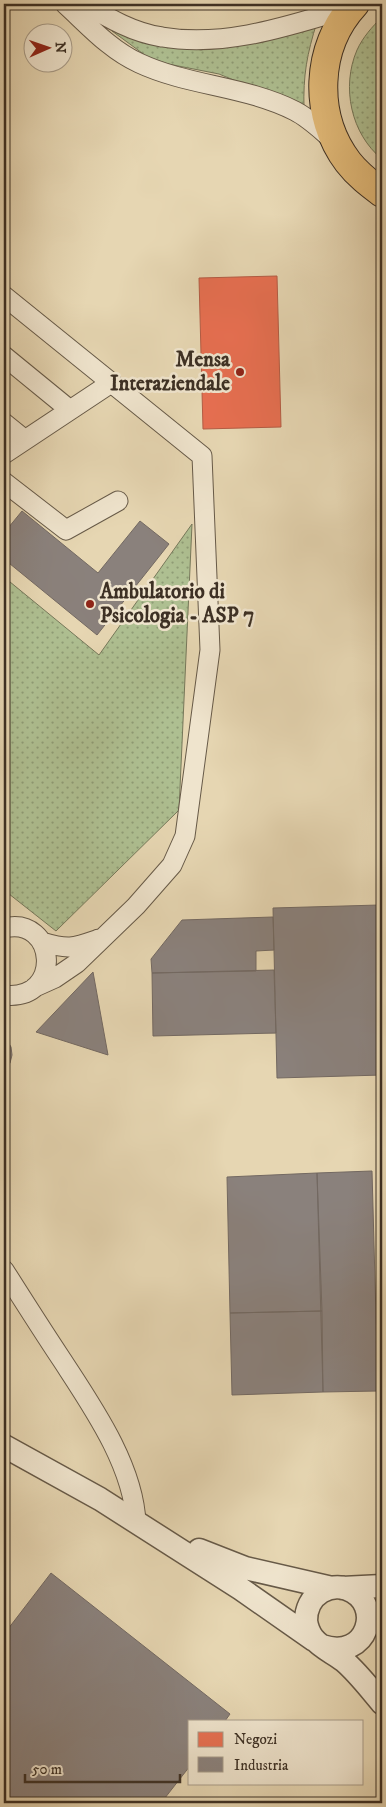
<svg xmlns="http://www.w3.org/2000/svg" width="386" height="1807" viewBox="0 0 386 1807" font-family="'IM FELL DW Pica',serif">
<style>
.grass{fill:url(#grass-dots);stroke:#76785a}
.shops{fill:#e76f51;stroke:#b45c44}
.industry{fill:#8a817c;stroke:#736962}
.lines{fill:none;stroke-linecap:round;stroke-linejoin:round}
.minor-casing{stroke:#675a48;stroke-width:21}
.tertiary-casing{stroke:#675a48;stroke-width:25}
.primary-casing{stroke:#3d3024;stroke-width:30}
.minor{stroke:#efe4cd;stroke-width:19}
.tertiary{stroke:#efe4cd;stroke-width:22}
.primary{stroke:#e3bb79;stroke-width:28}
.poi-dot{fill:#8f2418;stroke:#efe4cd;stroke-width:2}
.labels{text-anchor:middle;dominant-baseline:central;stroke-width:5;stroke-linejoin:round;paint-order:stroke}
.poi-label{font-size:21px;font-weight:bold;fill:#3d3024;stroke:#efe4cd;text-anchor:end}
</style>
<defs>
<pattern id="grass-dots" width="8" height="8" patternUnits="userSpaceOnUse" patternTransform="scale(1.25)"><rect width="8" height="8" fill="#aebf91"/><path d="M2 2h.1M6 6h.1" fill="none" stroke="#8f9c76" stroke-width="1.8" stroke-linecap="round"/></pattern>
</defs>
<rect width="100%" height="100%" fill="#e6d6b2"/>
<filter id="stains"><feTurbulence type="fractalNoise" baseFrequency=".004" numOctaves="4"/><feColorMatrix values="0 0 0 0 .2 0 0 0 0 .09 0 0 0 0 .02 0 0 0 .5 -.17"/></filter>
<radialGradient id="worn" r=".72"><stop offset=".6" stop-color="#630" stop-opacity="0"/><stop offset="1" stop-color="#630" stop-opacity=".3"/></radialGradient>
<path class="grass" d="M382,17V159C351,134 341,87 357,50C363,37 372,27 382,17Z
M317,22C307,54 303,75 304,109L219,74L153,61L112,31L201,50Z
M192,524L179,810L56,931L4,890V577L99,655Z"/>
<path class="shops" d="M277,276L281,427L203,429L199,278Z"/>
<path class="industry" d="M22,511L98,573L140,521L169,544L97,635L4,559V533Z
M379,905L382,1075L277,1078L273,908Z
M273,917L274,950L256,951V971L152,973L151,959L182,920Z
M274,970L276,1033L153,1036L152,973Z
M93,972L108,1055L36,1032Z
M4,1035L11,1047L12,1055L10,1063L4,1071Z
M372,1171L378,1391L323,1392L317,1173Z
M317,1173L322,1311L230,1313L227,1177Z
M322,1311L323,1392L232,1395L230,1313Z
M51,1573L230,1714L225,1721H190V1766L161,1803H8L4,1800V1626L8,1629Z
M382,1792V1803H375L373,1801Z"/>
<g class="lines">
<g class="minor-casing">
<path id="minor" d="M65,4C88,25 110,50 139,63C188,86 246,86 295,111C309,118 322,131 334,141
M85,4C108,18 134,33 162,37C226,48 291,25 352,7
M4,296L202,456L210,650L185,836L172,865L136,906L77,963L55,978L35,987
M4,356L70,410
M4,423L25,440
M4,454L111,383
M4,482L66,530L118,501
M4,928C57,915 64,1002 4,995
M42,942C69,950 73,948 99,939
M4,1270C23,1300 42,1330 62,1360C92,1406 134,1466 136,1523"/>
</g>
<g class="tertiary-casing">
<path id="tertiary" d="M4,1446L100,1499L241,1589L314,1640
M199,1550L245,1568L332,1588
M342,1588L382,1586
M322,1646C368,1662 385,1603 347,1589C339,1586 329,1587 321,1592C311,1598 306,1609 306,1621C307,1627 309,1633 313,1638C321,1648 334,1653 344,1661C358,1673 370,1689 382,1703"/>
</g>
<g class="primary-casing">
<path id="primary" d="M355,4C315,47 313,116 348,162C358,175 370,184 382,193"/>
</g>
<use href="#minor" class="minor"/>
<use href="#tertiary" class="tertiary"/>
<use href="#primary" class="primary"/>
</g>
<g class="poi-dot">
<circle cx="240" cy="372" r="5"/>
<circle cx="90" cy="604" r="5"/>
</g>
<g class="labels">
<g class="poi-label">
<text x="230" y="360">Mensa<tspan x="230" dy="24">Interaziendale</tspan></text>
<text x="100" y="592" text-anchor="start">Ambulatorio di<tspan x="100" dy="24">Psicologia - ASP 7</tspan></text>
</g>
</g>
<rect width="386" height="1807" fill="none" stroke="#e6d6b2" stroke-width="20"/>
<rect x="5" y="5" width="376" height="1797" fill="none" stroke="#3d3024" stroke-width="2.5"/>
<rect x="10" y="10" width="366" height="1787" fill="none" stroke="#3d3024"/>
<rect x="188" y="1720" width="175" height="65" fill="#efe4cd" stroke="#a89c89"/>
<rect x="198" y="1732" width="25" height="15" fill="#e76f51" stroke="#a89c89"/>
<text x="234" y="1744" font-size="15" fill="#3d3024">Negozi</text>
<rect x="198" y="1757" width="25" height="15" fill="#8a817c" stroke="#a89c89"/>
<text x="234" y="1770" font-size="15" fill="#3d3024">Industria</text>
<g transform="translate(48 48) rotate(88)"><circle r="24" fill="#efe4cd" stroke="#a89c89"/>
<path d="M0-4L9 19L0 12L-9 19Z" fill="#8f2418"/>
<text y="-8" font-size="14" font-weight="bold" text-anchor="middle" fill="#3d3024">N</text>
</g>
<path d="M25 1774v8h155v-8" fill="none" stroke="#3d3024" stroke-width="2.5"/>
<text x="32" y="1774" font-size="15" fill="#3d3024" stroke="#efe4cd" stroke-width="4" paint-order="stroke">50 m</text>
<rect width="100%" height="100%" filter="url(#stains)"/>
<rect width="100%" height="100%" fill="url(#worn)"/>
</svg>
